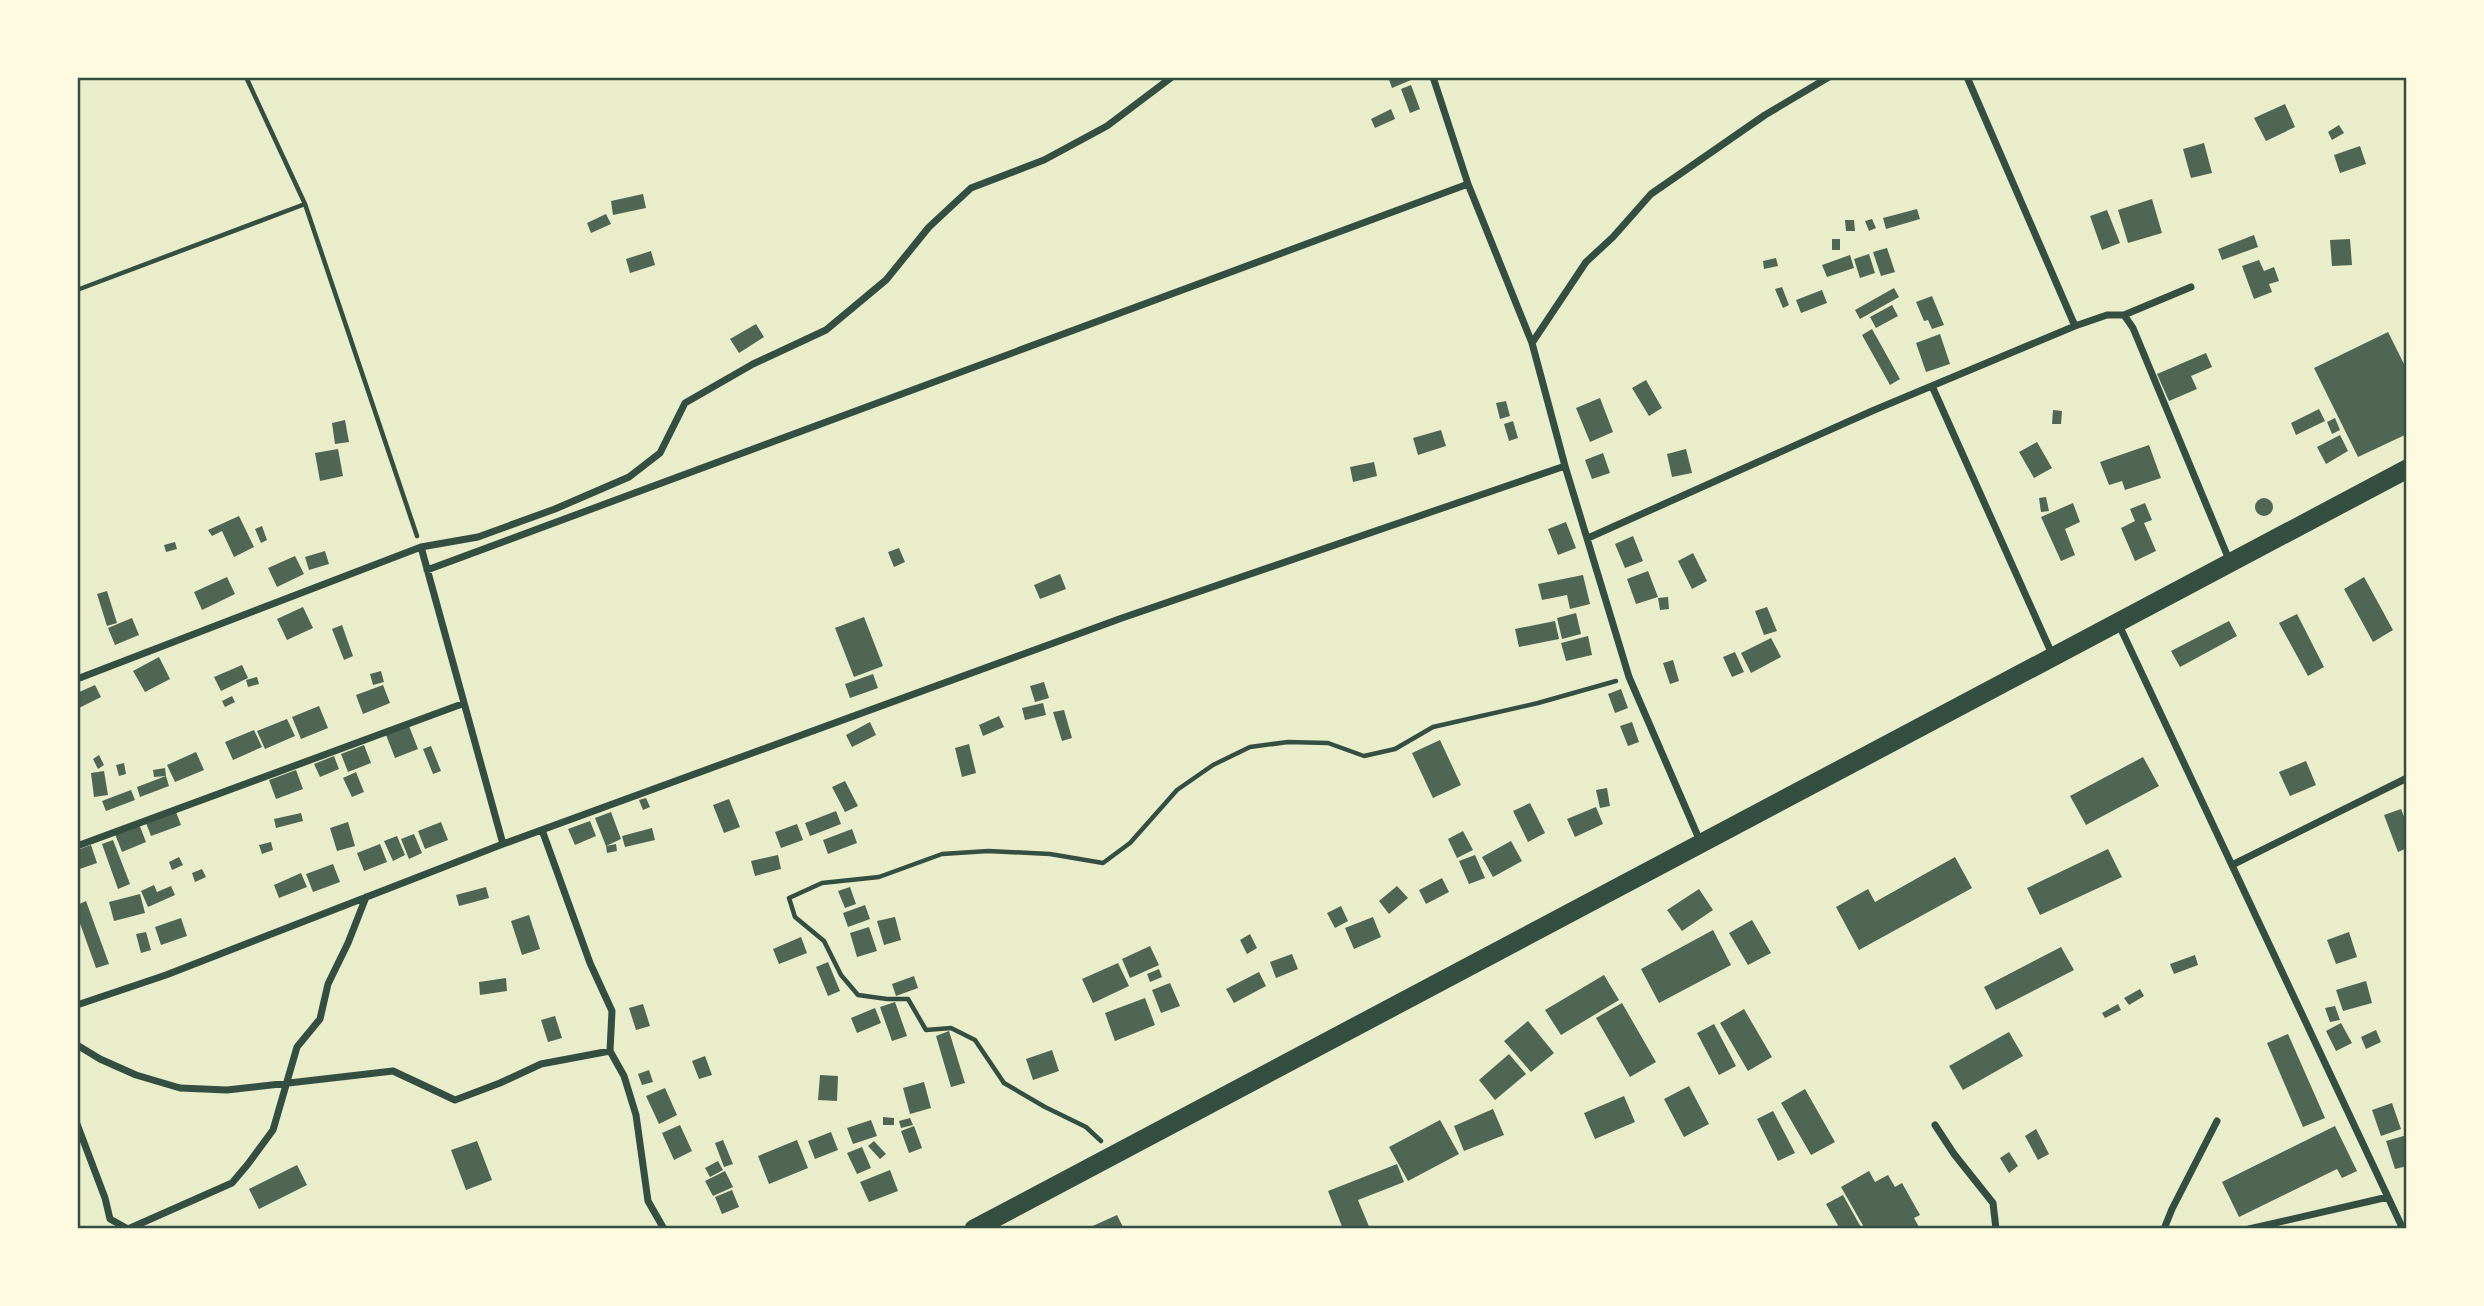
<svg xmlns="http://www.w3.org/2000/svg" width="2484" height="1306" viewBox="0 0 2484 1306" font-family="Roboto,sans-serif">
<style>
.building{fill:#4f6655}
.lines{fill:none;stroke-linecap:round;stroke-linejoin:round}
.path{stroke:#344e41;stroke-width:4.5}
.minor{stroke:#344e41;stroke-width:7}
.trunk{stroke:#344e41;stroke-width:19}
.neatline{fill:none;stroke:#344e41;stroke-width:2.5}
</style>
<rect width="100%" height="100%" fill="#e9edc9"/>
<path class="building" d="M1388,77H1410L1411,80L1392,88Z
M1411,85L1420,109L1410,113L1401,89Z
M2285,104L2295,127L2266,141L2254,118Z
M1391,109L1395,119L1375,128L1371,119Z
M2339,125L2344,133L2332,140L2328,132Z
M2204,143L2212,173L2191,178L2183,149Z
M2360,146L2366,164L2340,173L2334,155Z
M643,194L646,208L613,215L611,201Z
M2152,199L2162,233L2128,243L2118,210Z
M1917,209L1920,219L1886,229L1883,218Z
M2107,210L2120,243L2102,250L2090,216Z
M606,214L611,224L591,233L587,223Z
M1872,219L1876,228L1869,231L1865,221Z
M1845,220H1854L1855,231H1846Z
M2254,235L2258,247L2222,260L2218,249Z
M1832,239H1840V250H1832Z
M2350,239L2352,265L2332,266L2330,240Z
M1887,248L1895,272L1881,276L1873,252Z
M651,251L655,265L630,273L626,259Z
M1869,254L1875,273L1860,278L1854,259Z
M1850,255L1854,268L1827,277L1822,265Z
M1776,258L1778,266L1764,269L1763,261Z
M2259,260L2264,271L2274,267L2279,281L2269,284L2272,292L2254,299L2242,266Z
M1782,287L1789,305L1783,308L1775,289Z
M1894,288L1899,297L1860,319L1855,310Z
M1822,290L1827,303L1801,313L1796,300Z
M1932,296L1944,325L1932,329L1928,320L1924,321L1916,302Z
M1892,305L1898,316L1876,328L1870,317Z
M756,324L764,337L739,353L730,339Z
M1872,329L1900,379L1890,385L1862,335Z
M2388,332L2407,370V434L2358,457L2314,368Z
M1940,334L1950,364L1926,372L1916,343Z
M2206,353L2212,367L2191,376L2197,389L2169,401L2157,374Z
M1646,380L1662,408L1649,416L1632,388Z
M1600,398L1613,432L1590,442L1576,408Z
M1506,401L1510,416L1500,419L1496,403Z
M2319,409L2325,421L2296,435L2291,423Z
M2053,410L2062,411L2061,424H2052Z
M2335,418L2340,430L2332,434L2327,422Z
M345,420L349,442L335,444L332,423Z
M1513,421L1518,438L1509,441L1504,424Z
M1441,430L1446,446L1418,455L1413,438Z
M2340,435L2348,451L2326,464L2317,447Z
M2037,442L2052,468L2034,478L2019,452Z
M2149,445L2161,478L2125,490L2122,481L2109,485L2100,462Z
M338,449L343,476L320,481L315,453Z
M1686,449L1692,473L1672,477L1667,454Z
M1603,453L1610,473L1592,479L1585,460Z
M1374,462L1377,476L1353,482L1350,467Z
M2046,497L2049,511L2041,512L2039,498Z
M2255 507a9 9 0 1 1 18 0a9 9 0 1 1-18 0Z
M2073,503L2080,522L2065,529L2075,555L2061,561L2041,517Z
M2145,503L2152,520L2144,523L2156,551L2135,561L2121,528L2135,521L2130,509Z
M239,516L254,547L234,557L222,531L212,536L208,530Z
M1566,522L1576,548L1558,555L1548,529Z
M262,526L267,540L261,543L255,529Z
M1633,536L1643,561L1625,568L1615,544Z
M175,542L177,549L166,552L164,545Z
M899,548L905,562L894,567L888,552Z
M325,551L329,564L309,570L305,557Z
M1693,553L1707,581L1692,589L1678,561Z
M295,556L304,574L277,587L268,568Z
M1648,571L1658,597L1636,604L1627,579Z
M1060,574L1066,589L1040,599L1034,585Z
M1583,575L1590,604L1570,609L1567,595L1542,600L1538,584Z
M227,577L235,594L202,610L194,592Z
M2364,577L2393,630L2373,642L2344,589Z
M107,591L117,623L107,626L97,594Z
M1668,597L1669,609L1660,610L1658,598Z
M303,607L313,628L287,640L277,619Z
M1767,607L1777,631L1764,635L1755,611Z
M1576,613L1581,634L1562,639L1557,618Z
M2297,614L2324,667L2308,676L2279,623Z
M864,617L883,666L854,677L835,628Z
M132,618L139,635L115,645L108,628Z
M1555,621L1559,639L1519,647L1515,629Z
M2229,621L2237,636L2180,667L2171,651Z
M342,625L353,656L344,660L332,629Z
M1588,636L1592,655L1566,661L1561,643Z
M1771,638L1781,657L1751,673L1741,653Z
M1735,652L1744,672L1732,677L1723,657Z
M159,657L170,679L145,692L133,671Z
M1673,660L1679,681L1670,684L1663,663Z
M242,665L248,678L221,691L214,677Z
M381,671L384,682L373,685L370,674Z
M873,674L878,688L850,698L845,684Z
M257,677L259,684L248,687L246,680Z
M1044,682L1049,698L1035,702L1030,686Z
M95,685L101,697L77,709V693Z
M383,685L390,703L363,714L356,695Z
M1621,689L1628,708L1615,713L1608,694Z
M232,696L235,702L225,707L222,701Z
M1043,703L1046,715L1025,720L1022,708Z
M319,706L328,728L301,739L292,717Z
M1064,710L1072,738L1062,741L1053,712Z
M999,716L1004,727L983,736L979,725Z
M287,719L295,736L265,749L257,731Z
M870,722L876,735L852,747L846,735Z
M1632,722L1639,742L1628,746L1620,726Z
M409,726L418,749L395,758L386,735Z
M254,730L262,747L233,760L225,742Z
M1440,740L1461,785L1433,798L1412,753Z
M969,744L976,773L962,777L955,748Z
M364,745L371,763L348,772L341,754Z
M431,746L441,771L433,774L423,749Z
M196,752L204,770L175,782L167,765Z
M99,755L104,765L98,769L93,759Z
M334,756L339,769L320,777L314,764Z
M2143,757L2159,786L2086,825L2070,796Z
M2306,761L2316,785L2290,796L2279,772Z
M124,763L126,774L119,776L116,765Z
M165,768L166,776L154,777L153,770Z
M296,770L303,789L276,799L269,780Z
M104,771L108,795L94,797L91,773Z
M356,772L364,792L352,797L343,778Z
M166,776L169,786L140,797L137,787Z
M845,781L858,806L845,812L832,787Z
M1607,788L1610,806L1600,808L1596,790Z
M131,790L135,800L106,811L102,801Z
M646,798L650,807L643,810L639,800Z
M729,799L740,827L724,833L713,805Z
M1530,803L1545,833L1528,842L1513,811Z
M1596,807L1603,824L1575,837L1567,819Z
M2401,809L2407,824V848L2398,852L2384,815Z
M836,811L841,824L810,836L805,823Z
M176,812L181,825L151,836L146,823Z
M611,812L621,839L606,846L595,818Z
M301,813L303,821L276,828L274,819Z
M590,821L596,836L575,845L568,829Z
M348,822L355,846L337,851L330,828Z
M441,822L448,840L425,849L418,831Z
M139,824L146,842L122,852L115,834Z
M797,824L803,840L781,848L775,832Z
M652,828L655,840L625,847L622,836Z
M852,829L857,843L828,854L823,840Z
M1463,831L1473,850L1457,858L1448,839Z
M414,834L422,853L409,859L401,839Z
M397,836L405,855L393,861L384,841Z
M113,840L130,884L118,889L102,844Z
M1511,841L1522,861L1493,877L1482,857Z
M271,842L273,850L262,854L259,845Z
M380,844L387,862L364,871L357,853Z
M616,844L617,851L607,853L606,846Z
M91,845L97,863L77,870V850Z
M2108,849L2122,877L2040,915L2027,888Z
M778,855L781,869L755,876L751,861Z
M1475,855L1485,878L1469,884L1459,861Z
M179,857L183,865L172,870L169,862Z
M1955,857L1972,888L1859,950L1836,907L1868,889L1875,902Z
M333,864L340,882L313,892L306,874Z
M202,869L206,877L195,882L192,873Z
M301,873L307,887L279,898L274,885Z
M1442,878L1449,892L1426,904L1419,890Z
M154,885L157,892L171,886L175,895L148,907L141,891Z
M1397,886L1408,898L1389,914L1379,901Z
M486,887L489,898L459,906L456,895Z
M850,887L856,904L845,908L838,891Z
M1699,889L1713,910L1682,931L1667,910Z
M140,894L145,913L114,921L109,902Z
M86,901L109,964L96,968L77,915V905Z
M865,905L870,919L848,927L843,913Z
M1341,906L1348,921L1335,928L1327,913Z
M529,915L540,949L522,955L511,921Z
M895,917L901,940L884,945L877,921Z
M1373,917L1381,937L1354,949L1345,928Z
M181,918L187,936L161,945L155,927Z
M1752,920L1771,953L1748,965L1729,933Z
M869,927L877,951L857,957L850,933Z
M1713,930L1731,965L1659,1003L1641,969Z
M146,932L151,950L141,953L136,934Z
M2349,932L2357,957L2336,964L2327,940Z
M1250,934L1257,948L1247,954L1240,940Z
M801,937L807,953L779,964L773,949Z
M1150,946L1159,965L1130,978L1122,959Z
M2061,947L2074,970L1996,1010L1984,987Z
M1292,954L1298,969L1276,978L1270,962Z
M2195,955L2198,965L2174,974L2170,964Z
M828,962L840,991L828,996L816,967Z
M1118,963L1129,986L1093,1003L1082,979Z
M1159,969L1162,977L1150,982L1147,974Z
M1259,972L1266,986L1234,1003L1226,989Z
M1604,975L1619,1000L1561,1035L1545,1010Z
M914,976L918,988L896,996L892,984Z
M506,978L507,991L480,995L479,982Z
M2366,981L2372,1003L2343,1011L2336,990Z
M1170,983L1180,1006L1161,1013L1152,990Z
M2140,989L2144,996L2129,1005L2124,998Z
M1145,998L1155,1025L1115,1041L1105,1013Z
M895,1002L907,1036L892,1041L880,1007Z
M1622,1003L1656,1062L1630,1077L1596,1018Z
M643,1004L650,1026L636,1030L629,1008Z
M2118,1004L2121,1010L2105,1018L2102,1013Z
M2335,1006L2340,1020L2330,1022L2325,1008Z
M875,1008L881,1023L857,1033L851,1018Z
M1744,1009L1772,1057L1748,1071L1720,1023Z
M555,1016L562,1038L548,1042L541,1020Z
M1528,1021L1554,1053L1531,1072L1504,1041Z
M2341,1023L2352,1043L2336,1051L2326,1031Z
M1714,1024L1736,1066L1719,1075L1697,1033Z
M2376,1030L2381,1042L2366,1049L2361,1037Z
M949,1031L965,1083L951,1087L936,1036Z
M2009,1032L2023,1056L1963,1090L1949,1066Z
M2288,1034L2325,1118L2303,1127L2267,1043Z
M1052,1050L1059,1071L1033,1080L1026,1059Z
M1509,1054L1526,1074L1495,1100L1479,1080Z
M705,1056L712,1075L699,1079L692,1061Z
M649,1070L653,1082L642,1085L638,1074Z
M820,1075L838,1076L837,1101L818,1100Z
M924,1082L931,1108L910,1114L903,1088Z
M1689,1086L1709,1124L1684,1137L1664,1099Z
M665,1088L677,1115L659,1124L646,1096Z
M1805,1089L1835,1142L1811,1155L1781,1103Z
M1624,1096L1635,1122L1595,1139L1584,1113Z
M2392,1103L2401,1129L2381,1136L2372,1110Z
M1493,1109L1504,1135L1464,1151L1454,1126Z
M1773,1111L1795,1153L1778,1161L1757,1119Z
M883,1117L894,1118V1125H883Z
M910,1118L913,1125L901,1128L899,1121Z
M871,1120L877,1136L853,1144L847,1128Z
M1440,1120L1459,1154L1408,1181L1389,1147Z
M680,1125L692,1151L674,1160L662,1133Z
M914,1126L922,1148L909,1153L901,1131Z
M2335,1126L2357,1171L2342,1178L2337,1169L2239,1217L2222,1182Z
M2036,1129L2049,1154L2038,1160L2025,1136Z
M831,1132L838,1150L815,1159L808,1141Z
M2407,1135V1166L2395,1169L2386,1141Z
M723,1140L733,1164L724,1167L715,1143Z
M797,1140L808,1168L769,1184L758,1156Z
M477,1141L492,1180L466,1190L451,1150Z
M874,1141L886,1154L880,1159L868,1146Z
M862,1147L871,1168L857,1174L847,1153Z
M2009,1152L2018,1166L2009,1173L2000,1158Z
M718,1161L723,1170L710,1177L705,1168Z
M1397,1164L1404,1182L1358,1200L1370,1229H1343L1328,1191Z
M297,1165L307,1185L259,1209L249,1189Z
M890,1170L898,1191L869,1202L860,1182Z
M725,1171L733,1187L713,1196L705,1181Z
M1869,1171L1875,1182L1888,1175L1895,1187L1902,1183L1920,1215L1914,1218L1919,1227L1865,1229L1841,1187Z
M732,1190L739,1207L722,1214L715,1197Z
M1843,1195L1862,1229H1840L1826,1204Z
M1117,1215L1124,1229H1086Z"/>
<g class="lines">
<path class="path" d="M246,77L305,204L417,536
M77,290L305,204
M1101,1141L1086,1127L1045,1107L1004,1083L975,1040L951,1028L926,1030L908,999H887L858,995L841,975L824,941L795,917L789,898L822,883L879,877L942,854L988,851L1050,854L1103,863L1130,843L1177,790L1213,765L1250,747L1288,742L1328,743L1364,756L1395,749L1433,727L1538,703L1616,681"/>
<path class="minor" d="M1433,77L1468,184L1532,343L1565,466L1629,677L1700,841
M1967,77L2075,326
M2124,315L2133,328L2230,562
M1532,343L1586,262L1613,237L1651,194L1765,115L1829,77
M1932,386L2052,654
M1588,538L1872,411L2075,326L2107,315H2124L2191,287
M421,547L503,844
M427,570L1468,184
M2119,625L2403,1229
M77,679L421,547L478,537L555,509L629,477L660,453L685,403L753,364L826,330L886,280L929,227L971,188L1044,160L1107,126L1172,77
M542,830L590,963L612,1011L610,1051
M77,846L462,704
M2232,865L2407,778
M77,1005L166,975L503,844L1122,618L1565,466
M77,1045L100,1059L136,1075L180,1088L227,1090L393,1071L455,1100L500,1083L541,1064L610,1051L624,1076L636,1115L648,1201L664,1229
M77,1124L105,1198L110,1219L128,1229L232,1183L248,1164L273,1130L297,1047L320,1019L328,984L348,943L366,897
M1935,1125L1954,1154L1993,1203L1996,1229
M2164,1229L2172,1209L2217,1121
M2249,1229L2388,1197"/>
<path class="trunk" d="M974,1229L2407,469"/>
</g>
<rect width="2484" height="1306" fill="none" stroke="#fefae0" stroke-width="158"/>
<rect x="79" y="79" width="2326" height="1148" class="neatline"/>
</svg>
